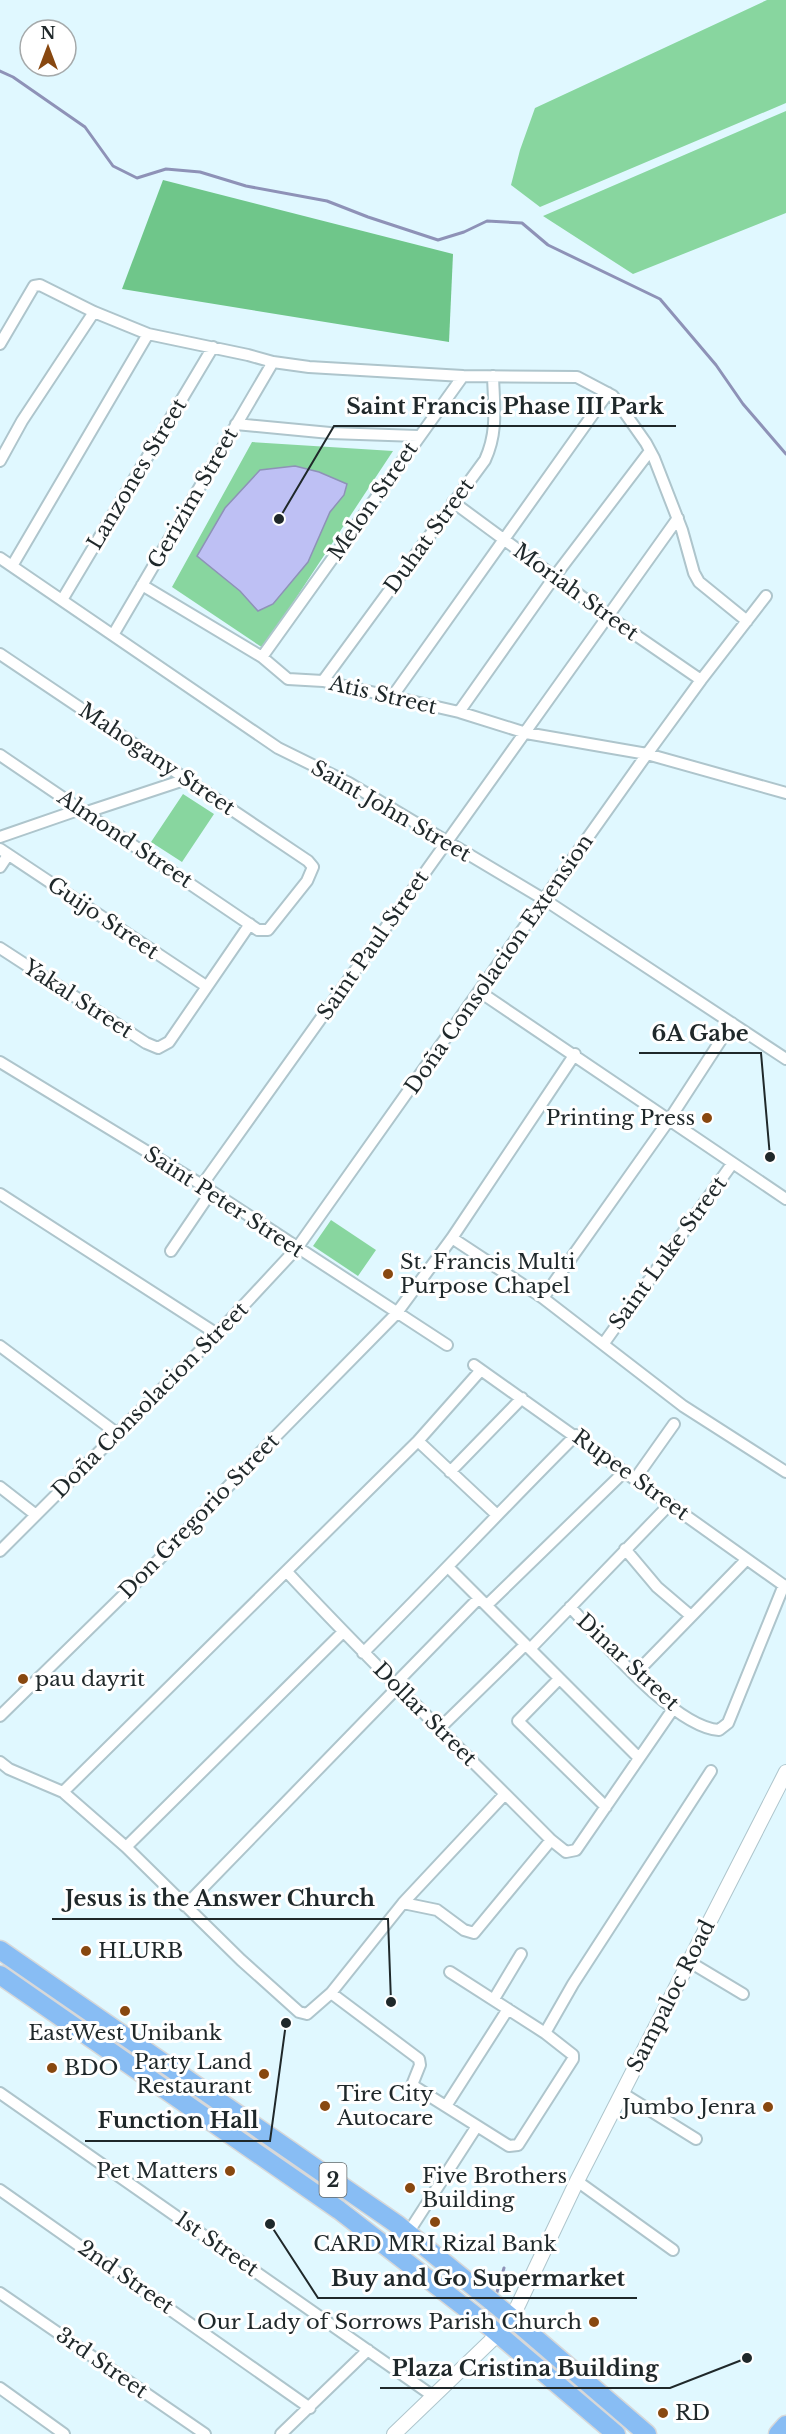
<svg xmlns="http://www.w3.org/2000/svg" width="786" height="2434" viewBox="0 0 786 2434" font-family="'Libre Baskerville',serif">
<style>
.green{fill:#88d69f}
.forest{fill:#6fc68a}
.water{fill:#bec0f4;stroke:#8e92b7;stroke-width:1.5}
.lines{fill:none;stroke-linecap:round;stroke-linejoin:round}
.stream{stroke:#8e92b7;stroke-width:3}
.street-casing{stroke:#aec5cc;stroke-width:14}
.secondary-casing{stroke:#aec5cc;stroke-width:16}
.highway-casing{stroke:#d7d8d9;stroke-width:21}
.street{stroke:#fff;stroke-width:10}
.secondary{stroke:#fff;stroke-width:14}
.highway{stroke:#88bdf4;stroke-width:18}
.poi-dot{fill:#884810;stroke:#fff;stroke-width:2}
.labels{text-anchor:middle;dominant-baseline:central;stroke-width:6;stroke-linejoin:round;paint-order:stroke}
.shield{fill:#fff;stroke:#62686a;stroke-width:1.5}
.shield-label{font-size:20px;font-weight:bold;fill:#1f282a}
.street-label{font-size:21px;fill:#1f282a;stroke:#fff}
.poi-label{font-size:21px;fill:#1f282a;stroke:#fff;text-anchor:start}
.leader{fill:none;stroke:#1f282a;stroke-width:2}
.callout-dot{fill:#1f282a;stroke:#fff;stroke-width:2}
.callout-label{font-size:22px;text-anchor:middle;font-weight:bold;fill:#1f282a;stroke:#fff;stroke-width:6;stroke-linejoin:round;paint-order:stroke}
</style>
<rect width="100%" height="100%" fill="#e0f8ff"/>
<path class="green" d="M767,0H786V103L540,207L511,185L520,150L535,108Z
M786,111V213L633,274L543,216Z
M252,442L393,451L263,648L172,587Z
M183,794L214,814L182,862L151,842Z
M331,1220L376,1250L358,1276L313,1246Z"/>
<path class="forest" d="M163,180L453,254L449,342L122,289Z"/>
<path class="water" d="M295,466L319,472L347,484L344,495L330,512L308,562L273,604L258,611L240,591L197,556L225,508L260,470Z"/>
<g class="lines">
<path class="stream" d="M0,71L13,77L85,127L113,166L137,178L166,169L200,172L246,186L327,201L368,217L438,240L464,232L487,221L522,223L548,245L660,299L716,365L743,404L786,454
M497,2292L504,2268"/>
<g class="street-casing">
<path id="street" d="M0,344L34,286L40,285L94,312L148,334L248,355L273,362L309,367L463,376
M236,424L330,433L418,436
M0,461L22,421L94,312
M453,502L608,616L701,680
M0,558L278,748L349,783L545,900L786,1059
M12,566L148,334
M142,585L262,657L288,679L323,681L459,712L526,733L647,754L786,793
M62,600L213,347
M113,635L273,362
M0,654L308,861L313,867L307,881L268,930H258L0,755
M262,657L463,376L577,377L613,396L646,443L654,458L682,530L694,573L699,582L747,621
M323,681L485,460C498,432 494,407 493,376
M392,697L608,393
M459,712L555,576L650,451
M87,812L187,779
M0,837L81,809
M0,849L206,986
M0,867L8,855
M0,948L146,1043L158,1048L169,1042L250,924
M480,992L786,1199
M0,1062L202,1185L447,1345
M202,1185L678,518
M0,1194L217,1334
M452,1238L543,1298L683,1406L786,1472
M171,1251L211,1192
M543,1298L669,1120L732,1023
M604,1343L732,1164
M0,1346L118,1434
M474,1365L786,1587
M418,1441L497,1515
M450,1472L522,1398
M635,1479L674,1424
M0,1487L36,1515
M625,1549L657,1587L691,1616
M0,1551L217,1334L297,1248L647,754L701,680L766,596
M449,1568L639,1758
M287,1572C372,1664 463,1751 551,1840L566,1852L576,1850L673,1709
M487,1605L625,1471
M570,1607C602,1640 674,1727 719,1730L728,1723L784,1585
M530,1649L670,1504
M363,1653C435,1581 504,1507 576,1435
M635,1674L746,1560
M559,1679L518,1721L606,1807
M0,1716L148,1571L277,1435L396,1314L452,1238L575,1054
M440,1728L525,1645
M0,1762L9,1769L63,1792L126,1847L241,1960L299,2012L307,2014L331,1993
M63,1792L418,1441L481,1370
M126,1847L343,1632
M403,1903L437,1910L464,1930L474,1933L551,1840
M185,1906L397,1688L398,1681L478,1599
M688,1961L743,1994
M450,1972L545,2033L573,2055V2059L518,2145L509,2146L412,2085L420,2065L419,2059L331,1993L403,1903L505,1794
M494,1999L521,1954
M545,2033L573,1984L711,1771
M0,2093L433,2396
M622,2093L696,2139
M446,2106L508,2009
M577,2181L673,2250
M0,2190L310,2408
M408,2233L477,2126
M0,2293L205,2434
M0,2388L64,2434
M281,2434L368,2350"/>
</g>
<g class="secondary-casing">
<path id="secondary" d="M512,2318L577,2181L786,1772
M394,2434L498,2334"/>
</g>
<g class="highway-casing">
<path id="highway" d="M0,1950L398,2225L512,2318L647,2434
M0,1975L339,2210L490,2327L616,2434
M778,2434L786,2425"/>
</g>
<use href="#street" class="street"/>
<use href="#secondary" class="secondary"/>
<use href="#highway" class="highway"/>
</g>
<g class="poi-dot">
<circle cx="707" cy="1118" r="6"/>
<circle cx="388" cy="1274" r="6"/>
<circle cx="23" cy="1679" r="6"/>
<circle cx="86" cy="1951" r="6"/>
<circle cx="125" cy="2011" r="6"/>
<circle cx="52" cy="2068" r="6"/>
<circle cx="264" cy="2074" r="6"/>
<circle cx="325" cy="2106" r="6"/>
<circle cx="768" cy="2107" r="6"/>
<circle cx="230" cy="2171" r="6"/>
<circle cx="410" cy="2188" r="6"/>
<circle cx="435" cy="2222" r="6"/>
<circle cx="594" cy="2322" r="6"/>
<circle cx="663" cy="2413" r="6"/>
</g>
<g class="labels">
<rect class="shield" x="319.5" y="2163" width="27" height="34" rx="4.5"/>
<g class="shield-label">
<text x="333" y="2180">2</text>
</g>
<g class="street-label">
<text transform="translate(137 474) rotate(-59)">Lanzones Street</text>
<text transform="translate(193 498) rotate(-60)">Gerizim Street</text>
<text transform="translate(373 501) rotate(-55)">Melon Street</text>
<text transform="translate(429 536) rotate(-54)">Duhat Street</text>
<text transform="translate(576 592) rotate(36)">Moriah Street</text>
<text transform="translate(383 695) rotate(13)">Atis Street</text>
<text transform="translate(157 759) rotate(34)">Mahogany Street</text>
<text transform="translate(391 811) rotate(30)">Saint John Street</text>
<text transform="translate(125 839) rotate(34)">Almond Street</text>
<text transform="translate(103 918) rotate(34)">Guijo Street</text>
<text transform="translate(373 945) rotate(-55)">Saint Paul Street</text>
<text transform="translate(499 964) rotate(-55)">Doña Consolacion Extension</text>
<text transform="translate(78 999) rotate(33)">Yakal Street</text>
<text transform="translate(224 1202) rotate(33)">Saint Peter Street</text>
<text transform="translate(668 1253) rotate(-54)">Saint Luke Street</text>
<text transform="translate(150 1400) rotate(-45)">Doña Consolacion Street</text>
<text transform="translate(631 1475) rotate(36)">Rupee Street</text>
<text transform="translate(199 1516) rotate(-46)">Don Gregorio Street</text>
<text transform="translate(628 1662) rotate(43)">Dinar Street</text>
<text transform="translate(425 1714) rotate(45)">Dollar Street</text>
<text transform="translate(671 1996) rotate(-63)">Sampaloc Road</text>
<text transform="translate(217 2244) rotate(35)">1st Street</text>
<text transform="translate(126 2277) rotate(35)">2nd Street</text>
<text transform="translate(102 2363) rotate(35)">3rd Street</text>
</g>
<g class="poi-label">
<text x="695" y="1118" text-anchor="end">Printing Press</text>
<text x="400" y="1262">St. Francis Multi<tspan x="400" dy="24">Purpose Chapel</tspan></text>
<text x="35" y="1679">pau dayrit</text>
<text x="98" y="1951">HLURB</text>
<text x="125" y="2033" text-anchor="middle">EastWest Unibank</text>
<text x="252" y="2062" text-anchor="end">Party Land<tspan x="252" dy="24">Restaurant</tspan></text>
<text x="64" y="2068">BDO</text>
<text x="337" y="2094">Tire City<tspan x="337" dy="24">Autocare</tspan></text>
<text x="756" y="2107" text-anchor="end">Jumbo Jenra</text>
<text x="218" y="2171" text-anchor="end">Pet Matters</text>
<text x="422" y="2176">Five Brothers<tspan x="422" dy="24">Building</tspan></text>
<text x="435" y="2244" text-anchor="middle">CARD MRI Rizal Bank</text>
<text x="582" y="2322" text-anchor="end">Our Lady of Sorrows Parish Church</text>
<text x="675" y="2413">RD</text>
</g>
</g>
<path class="leader" d="M279 519L334 426H676M770 1157L761 1053H639M391 2002L388 1919H52M286 2023L270 2141H85M270 2224L318 2298H637M747 2358L670 2388H380"/>
<g class="callout-dot">
<circle cx="279" cy="519" r="6"/>
<circle cx="770" cy="1157" r="6"/>
<circle cx="391" cy="2002" r="6"/>
<circle cx="286" cy="2023" r="6"/>
<circle cx="270" cy="2224" r="6"/>
<circle cx="747" cy="2358" r="6"/>
</g>
<g class="callout-label">
<text x="505" y="414">Saint Francis Phase III Park</text>
<text x="700" y="1041">6A Gabe</text>
<text x="220" y="1906">Jesus is the Answer Church</text>
<text x="178" y="2128">Function Hall</text>
<text x="478" y="2286">Buy and Go Supermarket</text>
<text x="525" y="2376">Plaza Cristina Building</text>
</g>
<g transform="translate(48 48)"><circle r="28" fill="#ffffff" stroke="#a5a9aa" stroke-width="1.5"/>
<path d="M0-4.5L10 22L0 15L-10 22Z" fill="#884810"/>
<text y="-9" font-size="16" font-weight="bold" text-anchor="middle" fill="#1f282a">N</text>
</g>
</svg>
